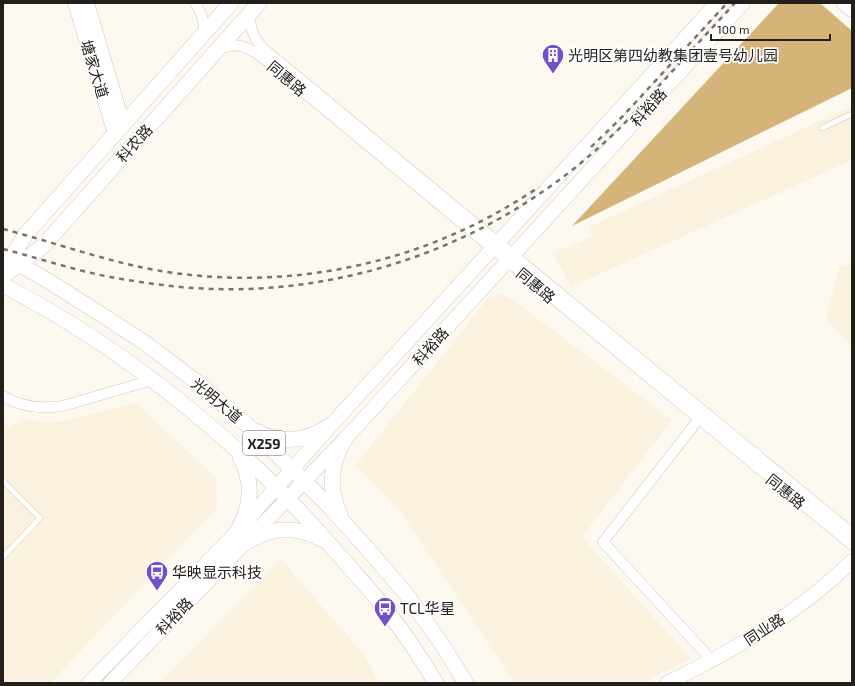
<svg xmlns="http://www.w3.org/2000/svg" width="855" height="686" viewBox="0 0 855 686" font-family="'Exo 2','Noto Sans SC',sans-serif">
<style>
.built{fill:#fbf1df}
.forest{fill:#d4b479}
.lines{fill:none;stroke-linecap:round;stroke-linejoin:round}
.lane-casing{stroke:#cec7bc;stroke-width:6}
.street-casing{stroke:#cec7bc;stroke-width:11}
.secondary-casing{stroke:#cec7bc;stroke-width:15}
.primary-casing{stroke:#cec7bc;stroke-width:16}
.lane{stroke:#fff;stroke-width:5}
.street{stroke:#fff;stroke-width:10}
.secondary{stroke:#fff;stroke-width:14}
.primary{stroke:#fff;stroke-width:15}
.rail{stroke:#78746e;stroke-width:2.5;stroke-dasharray:5 5;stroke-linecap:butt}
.labels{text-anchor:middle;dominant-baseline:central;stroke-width:3.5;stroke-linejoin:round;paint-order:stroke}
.shield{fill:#fff;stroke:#656360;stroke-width:1}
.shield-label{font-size:14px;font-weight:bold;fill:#23201c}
.poi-label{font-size:15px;fill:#23201c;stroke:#fff;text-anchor:start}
.street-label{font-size:15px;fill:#23201c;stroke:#fff}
</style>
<rect width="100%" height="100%" fill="#fef9f0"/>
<path class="built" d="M852,106V160L571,287L553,253L592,237L589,227Z
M852,263V347L826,318L839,267Z
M500,294L512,299L672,420L582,537L691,659L642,683H514L396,506L355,466L488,298Z
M136,403L216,478L217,508L50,683H3V421L10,428L14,424L20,421L26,419L45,422H56Z
M281,559L365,656L379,683H159Z"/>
<path class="forest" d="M779,3H820L852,31V88L572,226Z"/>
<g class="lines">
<g class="lane-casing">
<path id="lane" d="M822,128L852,114
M3,481L40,518L3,557"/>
</g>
<g class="street-casing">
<path id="street" d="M195,3C202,13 205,22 204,34
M252,11C247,25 254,39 264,49L534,272L852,533
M218,50C234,42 245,45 259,55L522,273L852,545
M3,396C21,407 42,409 63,406L152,380
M702,415L603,542L706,654L710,662"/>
</g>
<g class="secondary-casing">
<path id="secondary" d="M75,3L115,134
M87,3L123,124
M843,3L852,10
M89,683L236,533L332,424L717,3
M110,683L346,438L743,3
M667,683C733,651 799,613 852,561"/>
</g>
<g class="primary-casing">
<path id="primary" d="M3,256L40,276L96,311L145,343L198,383L246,424L329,506L371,553L407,595L443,646L466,683
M5,268L26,234L231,3
M3,276L42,247L259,3
M3,285C103,337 196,408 276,487C296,506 314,527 332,547C350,568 370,589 387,611C405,634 421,658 436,683
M256,431C282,445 308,441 332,424
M340,515C328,487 330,463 346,438
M236,533C252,508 254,483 240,457
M244,544C269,527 296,525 323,540"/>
</g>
<use href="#lane" class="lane"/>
<use href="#street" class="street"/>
<use href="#secondary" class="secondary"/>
<use href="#primary" class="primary"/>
<path class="rail" d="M591,147L618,121L635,103L727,3
M3,229C49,241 94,257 140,267C244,289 357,277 454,234C484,221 512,205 539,187
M3,249C38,258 74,270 110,277C127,280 145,283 163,285C296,302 435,267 545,190C573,171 598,149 622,126L735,3"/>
</g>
<defs>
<g id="building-pin" transform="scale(1.15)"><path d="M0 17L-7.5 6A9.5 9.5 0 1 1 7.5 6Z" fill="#7150c9" stroke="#fff"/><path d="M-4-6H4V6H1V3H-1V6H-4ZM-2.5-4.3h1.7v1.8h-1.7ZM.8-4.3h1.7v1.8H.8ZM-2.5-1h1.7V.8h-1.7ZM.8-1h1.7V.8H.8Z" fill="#fff"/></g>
<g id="bus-pin" transform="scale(1.15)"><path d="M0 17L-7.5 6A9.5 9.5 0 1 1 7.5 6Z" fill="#7150c9" stroke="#fff"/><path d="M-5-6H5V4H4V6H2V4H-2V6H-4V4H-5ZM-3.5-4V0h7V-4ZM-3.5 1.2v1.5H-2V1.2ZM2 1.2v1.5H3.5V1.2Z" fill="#fff"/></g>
</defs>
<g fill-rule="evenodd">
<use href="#building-pin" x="553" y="55"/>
<use href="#bus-pin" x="157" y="572"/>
<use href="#bus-pin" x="385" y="608"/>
</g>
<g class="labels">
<rect class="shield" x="243" y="431" width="42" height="24" rx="3"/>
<g class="shield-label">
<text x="264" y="443">X259</text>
</g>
<g class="poi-label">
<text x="568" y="55">光明区第四幼教集团壹号幼儿园</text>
<text x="172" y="572">华映显示科技</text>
<text x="400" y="608">TCL华星</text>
</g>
<g class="street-label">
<text transform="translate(95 69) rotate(73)">塘家大道</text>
<text transform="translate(287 78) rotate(40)">同惠路</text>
<text transform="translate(648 107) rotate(-48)">科裕路</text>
<text transform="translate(134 143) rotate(-48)">科农路</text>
<text transform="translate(536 285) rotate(40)">同惠路</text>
<text transform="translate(430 346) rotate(-48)">科裕路</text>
<text transform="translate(217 400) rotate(40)">光明大道</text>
<text transform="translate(786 491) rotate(39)">同惠路</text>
<text transform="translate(174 616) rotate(-46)">科裕路</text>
<text transform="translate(764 629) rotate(-33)">同业路</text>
</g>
</g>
<rect width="855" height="686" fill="none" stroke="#23201c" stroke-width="8"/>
<path d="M711 34v6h119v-6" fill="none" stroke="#23201c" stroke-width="2"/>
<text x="717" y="34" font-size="12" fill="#23201c" stroke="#ffffff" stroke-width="3" paint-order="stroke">100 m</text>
</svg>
